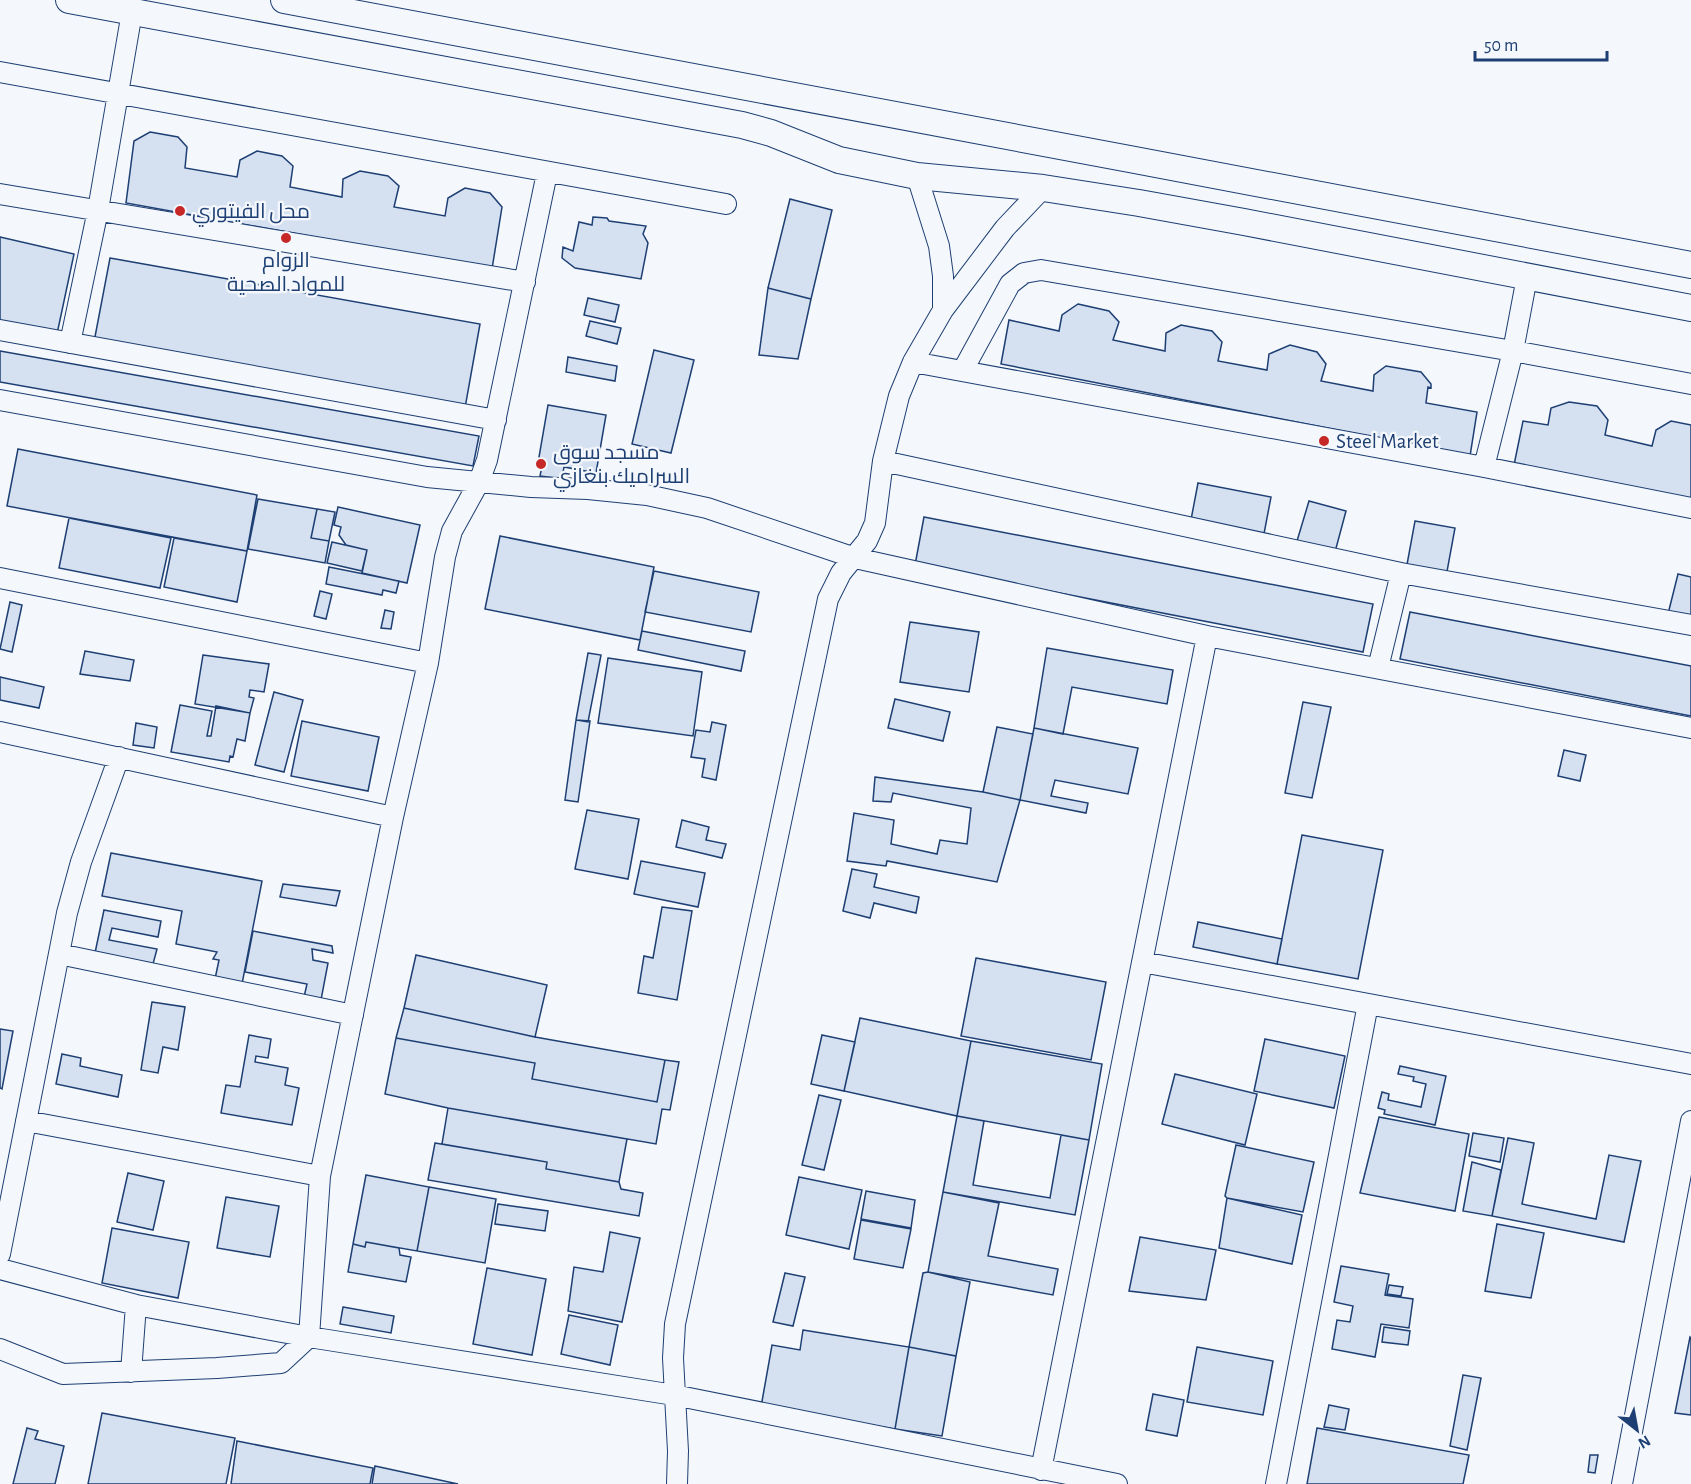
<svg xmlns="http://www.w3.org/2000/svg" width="1691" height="1484" viewBox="0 0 1691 1484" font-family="'Alegreya Sans',Cairo,sans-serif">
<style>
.building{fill:#d5e0f0;stroke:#1d3f73;stroke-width:1.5}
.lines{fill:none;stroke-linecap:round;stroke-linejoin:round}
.minor-casing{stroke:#1d3f73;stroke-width:22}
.major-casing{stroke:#1d3f73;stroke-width:28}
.minor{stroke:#f4f7fb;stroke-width:20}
.major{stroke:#f4f7fb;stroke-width:26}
.poi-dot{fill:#c62828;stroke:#f4f7fb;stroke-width:2}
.labels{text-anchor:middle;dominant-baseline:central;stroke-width:4.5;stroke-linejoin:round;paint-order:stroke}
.poi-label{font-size:21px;fill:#1d3f73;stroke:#f4f7fb;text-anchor:start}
</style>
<rect width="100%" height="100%" fill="#f4f7fb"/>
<path class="building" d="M150,132L178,137L187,147L185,168L237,177L240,160L257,151L282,156L293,166L290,187L342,197L343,179L360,171L388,176L399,186L394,207L445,216L448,198L465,188L490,193L502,207L492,269L126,203L134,141Z
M790,199L832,210L811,299L768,288Z
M593,217L607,218L609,221L646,226L643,234L648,243L641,279L575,268L562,258L563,247L573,251L579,222L592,225Z
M0,237L74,254L57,334L0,322Z
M110,258L480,324L465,408L94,342Z
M768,288L811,299L798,359L759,355Z
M588,298L619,305L615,322L584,315Z
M1078,304L1109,311L1119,322L1113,340L1165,351L1166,333L1181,325L1212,331L1222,342L1218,361L1267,370L1269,354L1290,345L1317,352L1326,364L1321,381L1373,391L1374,375L1386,366L1421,372L1431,384V388L1428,387L1426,403L1477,412L1470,456L1001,364L1009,320L1059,331L1062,315Z
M590,321L621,328L617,344L586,336Z
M654,350L694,360L671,453L632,444Z
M0,351L479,436L473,466L0,382Z
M568,357L617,366L615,381L566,372Z
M1569,402L1597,406L1608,420L1605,435L1652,446L1656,430L1671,421L1691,425V504L1513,470L1523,421L1548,425L1551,408Z
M548,405L606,415L596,473L564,467L562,479L540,476L543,461L539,457Z
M18,449L257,495L247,551L7,506Z
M1198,483L1271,497L1263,539L1190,525Z
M258,499L317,509L311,538L329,541L325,563L248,549Z
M1309,501L1346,511L1335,552L1297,541Z
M338,507L420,525L407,583L362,573L367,550L346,545L339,535L341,527L334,525Z
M317,509L335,512L329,541L311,538Z
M924,517L1373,604L1363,652L915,565Z
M69,518L171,538L160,588L59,568Z
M1415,521L1455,528L1446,577L1406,570Z
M500,536L654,567L640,640L485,609Z
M174,538L247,551L237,602L164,587Z
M332,542L367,550L362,571L327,563Z
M329,567L399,581L396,593L383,590L382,595L326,584Z
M654,571L759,592L751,632L645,612Z
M1678,574L1691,577V624L1667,618Z
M320,591L332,594L326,619L314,616Z
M10,602L22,605L12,652L0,649Z
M385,610L394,612L391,629L381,628Z
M1410,612L1691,666V716L1400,659Z
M910,622L979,632L969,692L900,682Z
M642,631L745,651L741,671L638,650Z
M1047,648L1173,670L1167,704L1072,687L1063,734L1034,728Z
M85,651L134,660L130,681L80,674Z
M588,653L601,655L588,722L576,720Z
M203,655L269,664L264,692L250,690L249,697L254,698L250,713L195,704Z
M608,658L702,672L693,736L598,723Z
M0,677L44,687L39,708L0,700Z
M274,692L303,700L284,772L255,765Z
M895,699L950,712L943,741L888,728Z
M1303,702L1331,707L1312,798L1285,793Z
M180,705L212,711L207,736H211L216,706L250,713L245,741L237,739L233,757L230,756L229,762L171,752Z
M576,720L590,721L578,802L565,800Z
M302,721L379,737L368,791L291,776Z
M712,722L726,725L716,780L702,777L705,759L691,757L696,730L710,732Z
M136,723L157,727L154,748L133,745Z
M997,727L1033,734L1020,800L983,792Z
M1034,728L1138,748L1128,794L1055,780L1051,796L1088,803L1086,813L1020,800Z
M1564,750L1586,755L1580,781L1558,776Z
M875,777L983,792L1020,800L997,882L887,861L886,866L847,861L854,813L894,820L891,844L937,854L940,840L967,844L971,808L893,793L891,802L873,801Z
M587,810L639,819L628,879L575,869Z
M682,820L709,827L706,840L726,844L722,858L676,847Z
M1302,835L1383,850L1358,979L1277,964Z
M111,853L262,881L242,984L215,979L219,960L213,959L217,952L176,944L182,911L102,896Z
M641,861L705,873L698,907L634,894Z
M852,869L877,874L874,887L919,897L916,913L874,903L870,918L843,911Z
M283,884L340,891L336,906L280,897Z
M662,907L692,911L677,1000L638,993L644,956L653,958Z
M104,910L161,921L158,937L112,928L109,940L157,949L153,964L95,953Z
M1198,922L1282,939L1277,964L1193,947Z
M253,931L332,946L333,953L312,949L313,960L328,963L321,1000L304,997L307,984L245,972Z
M416,955L547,985L535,1037L404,1008Z
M976,958L1106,982L1091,1060L961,1036Z
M152,1002L185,1007L178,1050L163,1047L158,1073L141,1070Z
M404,1008L535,1037L665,1060L657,1102L532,1079L535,1063L396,1038Z
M860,1018L971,1041L957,1116L844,1091Z
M0,1029L13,1031L2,1089L0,1088Z
M249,1035L271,1039L268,1058L256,1056L255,1062L288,1068L285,1085L299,1088L292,1125L221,1113L226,1085L240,1087Z
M822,1035L855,1042L844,1091L811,1084Z
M396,1038L535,1063L532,1079L657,1102L665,1060L679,1062L670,1110L662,1109L656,1144L448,1108L385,1094Z
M1265,1039L1345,1056L1334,1108L1254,1091Z
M971,1041L1102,1064L1089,1140L957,1116Z
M62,1054L81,1058L80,1066L122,1075L118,1097L56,1084Z
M1400,1066L1446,1076L1435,1125L1384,1114L1385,1110L1378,1108L1382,1092L1389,1094L1388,1100L1421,1107L1426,1084L1413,1081L1414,1077L1398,1074Z
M1175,1074L1257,1094L1245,1145L1162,1124Z
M819,1095L841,1100L824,1170L802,1165Z
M448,1108L627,1139L619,1182L546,1169L547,1162L442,1144Z
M957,1116L984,1121L973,1185L1050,1198L1061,1135L1089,1140L1075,1215L943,1192Z
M1379,1117L1469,1134L1455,1211L1360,1193Z
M1473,1133L1504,1138L1500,1162L1469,1156Z
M1508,1138L1534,1143L1522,1204L1596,1219L1609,1155L1641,1161L1624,1242L1492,1216Z
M435,1143L547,1162L546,1169L619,1182L621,1189L643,1193L639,1216L428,1180Z
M1236,1145L1314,1162L1303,1212L1227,1198L1225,1196Z
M1472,1162L1501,1170L1492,1216L1463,1211Z
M128,1173L164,1181L153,1230L117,1222Z
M366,1175L429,1187L417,1251L366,1242L365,1247L353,1244Z
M799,1177L862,1190L849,1249L786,1235Z
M429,1187L496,1199L485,1263L417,1251Z
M866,1191L915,1200L911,1228L861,1219Z
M943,1192L999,1203L988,1256L1058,1269L1053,1295L928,1272Z
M226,1197L279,1206L270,1257L217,1248Z
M1227,1198L1302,1215L1292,1264L1219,1248Z
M498,1204L548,1211L545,1231L495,1224Z
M861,1220L911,1229L903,1268L854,1259Z
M1497,1224L1544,1233L1531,1298L1485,1291Z
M112,1228L189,1242L178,1298L102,1283Z
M610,1232L640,1238L622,1322L568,1311L574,1267L603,1272Z
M1140,1237L1216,1250L1206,1300L1129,1291Z
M366,1242L399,1248L400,1255L411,1257L406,1282L348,1272L353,1244L365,1247Z
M1341,1266L1389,1274L1385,1295L1413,1299L1409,1328L1381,1324L1375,1357L1332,1349L1337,1320L1350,1322L1353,1306L1334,1302Z
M487,1268L546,1279L532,1355L473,1344Z
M928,1272L970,1282L956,1356L909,1347L923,1273Z
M785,1273L805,1277L793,1326L773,1322Z
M1389,1285L1403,1287L1401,1296L1387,1294Z
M343,1307L394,1316L391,1333L340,1324Z
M569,1315L618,1325L610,1365L561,1354Z
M1384,1327L1410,1331L1408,1345L1382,1342Z
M803,1330L909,1347L895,1429L761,1407L772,1345L800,1350Z
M1690,1337L1691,1338V1415L1675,1413Z
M909,1347L956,1356L942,1436L895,1429Z
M1197,1347L1273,1361L1263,1415L1187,1402Z
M1463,1375L1481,1378L1467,1450L1450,1446Z
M1153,1394L1184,1400L1177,1436L1146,1430Z
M1329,1405L1349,1409L1345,1430L1324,1427Z
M102,1413L235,1438L226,1484H88Z
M27,1428L38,1431L35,1439L64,1446L55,1484H13Z
M1317,1428L1469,1455L1463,1484H1307Z
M237,1441L373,1468L370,1484H231Z
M1590,1455H1598L1595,1473L1588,1472Z
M375,1466L458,1484H372Z"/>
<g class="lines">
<g class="minor-casing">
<path id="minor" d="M0,72L726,204
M917,176L939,246L943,276V310
M0,194L525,282
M0,330L496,420
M70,343L98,210L132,12
M913,362L1484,467L1691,508
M963,370L1010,284L1024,273L1041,270L1513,351L1691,384
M0,400L427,477L531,487L588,489L647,495L707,508L855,558L1207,636L1691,728
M883,461L1401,573L1691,625
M1484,467L1513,351L1527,277
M0,578L428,663
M1378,668L1401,573
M0,732L393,817
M59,954L353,1015
M1142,962L1691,1064
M26,1121L320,1176
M0,1254L67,913L81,862L119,757
M0,1269L136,1305L309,1337L674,1395L1117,1484
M0,1349L63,1374L217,1368L281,1363L309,1337L320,1176L393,817L428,663L445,557L452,531L479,482L487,460L547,173
M131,1372L136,1305
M1041,1470L1207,636
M677,1484L678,1451L673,1358L675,1324L828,599L841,573L867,541L875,523L883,461L899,396L913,362L943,310L1005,228L1043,188
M1276,1484L1368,1004
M1622,1484L1691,1121"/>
</g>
<g class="major-casing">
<path id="major" d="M69,0L742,125L771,133L839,160L917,176L1043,188L1139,203L1244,222L1691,308
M284,0C753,87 1222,177 1691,265"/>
</g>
<use href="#minor" class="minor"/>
<use href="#major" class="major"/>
</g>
<g class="poi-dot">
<circle cx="180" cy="211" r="6"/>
<circle cx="286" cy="238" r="6"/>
<circle cx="1324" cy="441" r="6"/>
<circle cx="541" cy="464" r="6"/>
</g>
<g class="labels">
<g class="poi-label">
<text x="192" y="211">محل الفيتوري</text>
<text x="286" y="260" text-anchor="middle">الزوام<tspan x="286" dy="24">للمواد الصحية</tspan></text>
<text x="1336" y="441">Steel Market</text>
<text x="553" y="452">مسجد سوق<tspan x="553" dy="24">السراميك بنغازي</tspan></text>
</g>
</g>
<g transform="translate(1637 1430) rotate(149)" stroke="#f4f7fb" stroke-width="4.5" paint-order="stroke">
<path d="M0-4.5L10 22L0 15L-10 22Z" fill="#1d3f73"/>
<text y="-9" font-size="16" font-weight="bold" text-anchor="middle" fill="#1d3f73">N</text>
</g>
<path d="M1475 51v9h132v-9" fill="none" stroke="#1d3f73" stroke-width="3"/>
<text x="1484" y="51" font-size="18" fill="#1d3f73" stroke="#f4f7fb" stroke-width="4.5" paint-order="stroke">50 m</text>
</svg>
